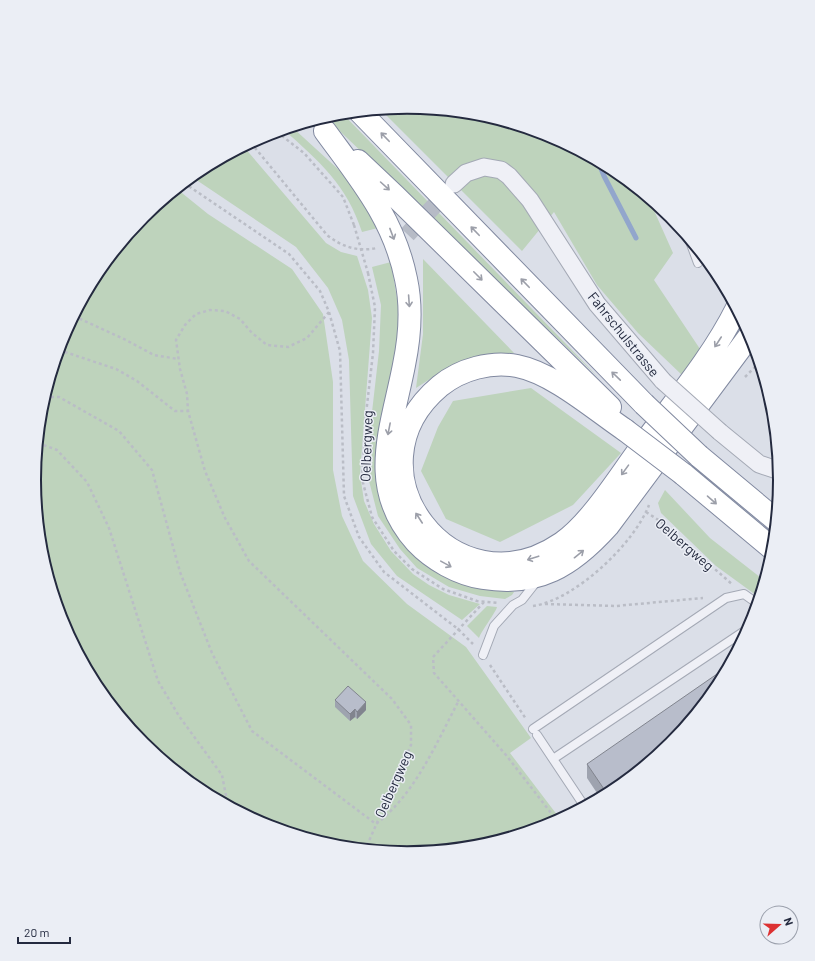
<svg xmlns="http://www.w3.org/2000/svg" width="815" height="961" viewBox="0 0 815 961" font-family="Barlow,sans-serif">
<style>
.green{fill:#bed3bc}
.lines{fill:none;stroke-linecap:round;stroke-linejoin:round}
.stream{stroke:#92a6cc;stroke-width:5}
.street-tunnel{stroke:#b6bbc6;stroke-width:17;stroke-dasharray:17 8;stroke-linecap:butt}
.lane-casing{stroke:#a4a9b5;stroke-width:10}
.street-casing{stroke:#a4a9b5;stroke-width:19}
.highway-casing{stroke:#8189a0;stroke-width:24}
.path{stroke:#babdc6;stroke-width:2.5;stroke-dasharray:3 3;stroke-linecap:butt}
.lane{stroke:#eff0f6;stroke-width:8}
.street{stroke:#eff0f6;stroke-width:17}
.highway{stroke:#fff;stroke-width:22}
.street-bridge-casing{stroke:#a4a9b5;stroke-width:19;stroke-linecap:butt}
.highway-bridge-casing{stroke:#8189a0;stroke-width:24;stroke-linecap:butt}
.path-bridge{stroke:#babdc6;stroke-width:2.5;stroke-dasharray:3 3;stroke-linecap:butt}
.street-bridge{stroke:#eff0f6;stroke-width:17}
.highway-bridge{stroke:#fff;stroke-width:22}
.wall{fill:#9ea3af}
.shaded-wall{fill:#81848e}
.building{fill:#b8bdcb;stroke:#81848e}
.oneway{stroke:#9c9fa9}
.labels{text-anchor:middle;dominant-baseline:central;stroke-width:3;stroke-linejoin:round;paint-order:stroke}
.street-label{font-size:14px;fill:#242a3f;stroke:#ebeef5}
.rim{fill:none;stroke:#242a3f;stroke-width:2}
</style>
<rect width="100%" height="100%" fill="#dbdfe8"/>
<path class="green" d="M408,107L481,114L551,136L615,170L648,197L673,253L654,280L700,349L682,375L638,333L597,285L554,212L522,251L381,110Z
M342,113L599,378L325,117Z
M292,127L339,170L362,195L378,228L362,232C347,185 319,161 284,130Z
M244,147L326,243L341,252L357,256L368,290L372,318L360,474L364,501L374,524L391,551L413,574L429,585L449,595L480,604L462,620L397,576L371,544L353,496L349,360L342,320L328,288L296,247L192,177L200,170Z
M177,189L208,214L292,269L323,314L333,382V470L342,516L363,561L407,604L466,647L531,738L510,753L561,820L550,826L480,847L407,854L334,847L264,825L200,791L143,744L97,688L62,623L41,553L34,480L41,407L63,337L97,273L144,216Z
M423,259L514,353L475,357L441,372L416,388L423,334Z
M391,262L400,317L377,481L510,591L514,592L512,595L505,599L480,596L449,587L417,568L400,549L378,516L368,477L372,412L379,351L381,305L372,267Z
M531,388L621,453L573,505L500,542L446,519L421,471L438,427L453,401Z
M665,490L710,538L765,581L760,598L716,566L661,513L658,503Z
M487,606L497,607C496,612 482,630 479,638L467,626Z"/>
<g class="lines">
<path class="stream" d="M598,161L604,176L636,238"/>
<path class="street-tunnel" d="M385,245L406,236L450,189"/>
<g class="lane-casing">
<path id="lane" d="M688,236L698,263
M483,655L494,626L513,605L522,600L537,581
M533,729L726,598L744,594L758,604
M537,735L585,807
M553,759L746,630"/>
</g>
<g class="street-casing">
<path id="street" d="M454,184L466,173L484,167L501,170L509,176L530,200L597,304L663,381
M720,432L759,464L780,471"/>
</g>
<g class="highway-casing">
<path id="highway" d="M360,112L644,404
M325,131C360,179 394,219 406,279C412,307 410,336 404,365C392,428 366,486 416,542C433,560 458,574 483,578C538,587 572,566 608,526L751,334
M358,161L394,195L610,407
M625,430C594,409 553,373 517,366C491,361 461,369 440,386C341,469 453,618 562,543C592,522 620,475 642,446C675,401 712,358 737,308
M699,456L777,521
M683,474L774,550"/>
</g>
<path class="path" d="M277,132L304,153L343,197L354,225
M251,143L327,235C342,247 358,252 377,248
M184,183L289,254L320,291L329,312L340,351L344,496L359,537L384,572L458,629L473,644
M368,273L375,307L373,353L366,414L362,479L372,517L394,551L412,569L443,589L477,601L498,603
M329,312L307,338L288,347L267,345L252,333L240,319L225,311L210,310L196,314L185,325L176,340L180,369L187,394L188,411L205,471L225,518L249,561L392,699L411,725V745L365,850
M74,316L124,339L154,355L178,359
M59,350L116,369L137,381L175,411H188
M745,377L760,362
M45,397H59L119,431L152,470L180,572L212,653L252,731L376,824C415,794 436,744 458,702
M38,443L57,450L87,482L109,528L158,681L179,716L222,775L228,806
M646,512L660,521L733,585
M484,602L433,657L434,673L506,755L558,822
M545,604L616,606L703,598
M533,606C575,600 634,544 649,505
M490,665L526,719"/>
<use href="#lane" class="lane"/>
<use href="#street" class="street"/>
<use href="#highway" class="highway"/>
<g class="street-bridge-casing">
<path id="street-bridge" d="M663,381L720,432"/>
</g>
<g class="highway-bridge-casing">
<path id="highway-bridge" d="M644,404L699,456
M625,430L683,474"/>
</g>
<path class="path-bridge" d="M354,225L368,273"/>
<use href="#street-bridge" class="street-bridge"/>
<use href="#highway-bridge" class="highway-bridge"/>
</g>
<path class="wall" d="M335,700L366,710L357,719L355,717L350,721L335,707Z
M587,764L615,791L601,799L587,778Z"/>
<path class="shaded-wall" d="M366,702V710L357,719V712Z
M355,709V717L350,721V714Z"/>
<path class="building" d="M730,665L718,688L671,745L615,791L608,795L587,764Z
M348,686L366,702L357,712L355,709L350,714L335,700Z"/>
<defs><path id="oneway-shaft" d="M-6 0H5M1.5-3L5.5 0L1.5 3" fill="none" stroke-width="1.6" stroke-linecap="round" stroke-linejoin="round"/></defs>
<g class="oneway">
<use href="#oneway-shaft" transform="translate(385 137) rotate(-134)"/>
<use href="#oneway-shaft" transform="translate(385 186) rotate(42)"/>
<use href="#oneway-shaft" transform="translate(475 231) rotate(-134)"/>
<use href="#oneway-shaft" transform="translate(392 234) rotate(69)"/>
<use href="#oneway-shaft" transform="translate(478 276) rotate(45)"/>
<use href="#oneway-shaft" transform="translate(525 283) rotate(-134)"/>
<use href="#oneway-shaft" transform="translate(409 301) rotate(86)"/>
<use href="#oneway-shaft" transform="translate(718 342) rotate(123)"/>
<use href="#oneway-shaft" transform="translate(616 376) rotate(-136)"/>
<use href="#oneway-shaft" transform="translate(389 429) rotate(101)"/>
<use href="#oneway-shaft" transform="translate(625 470) rotate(126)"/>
<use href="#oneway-shaft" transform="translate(712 500) rotate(41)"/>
<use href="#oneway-shaft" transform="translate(419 518) rotate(-123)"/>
<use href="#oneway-shaft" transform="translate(579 554) rotate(-39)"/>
<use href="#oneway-shaft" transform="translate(533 558) rotate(162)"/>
<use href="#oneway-shaft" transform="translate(446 564) rotate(29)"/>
</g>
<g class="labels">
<g class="street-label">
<text transform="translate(624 334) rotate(51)">Fahrschulstrasse</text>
<text transform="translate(366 446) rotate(-88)">Oelbergweg</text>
<text transform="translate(685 544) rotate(41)">Oelbergweg</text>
<text transform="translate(393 784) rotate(-66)">Oelbergweg</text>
</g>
</g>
<path d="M0 0H815V961H0ZM41 480a366 366 0 1 1 732 0a366 366 0 1 1-732 0Z" fill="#ebeef5" fill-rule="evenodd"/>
<path class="rim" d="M41 480a366 366 0 1 1 732 0a366 366 0 1 1-732 0Z"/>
<g transform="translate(779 925) rotate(70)"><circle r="19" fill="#ebeef5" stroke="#9ba0ac"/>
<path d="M0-3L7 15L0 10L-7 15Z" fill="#dc3132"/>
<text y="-6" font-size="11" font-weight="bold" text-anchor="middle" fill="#242a3f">N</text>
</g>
<path d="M18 937v6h52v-6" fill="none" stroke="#242a3f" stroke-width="2"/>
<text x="24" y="937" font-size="12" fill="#242a3f" stroke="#ebeef5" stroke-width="3" paint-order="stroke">20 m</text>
</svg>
